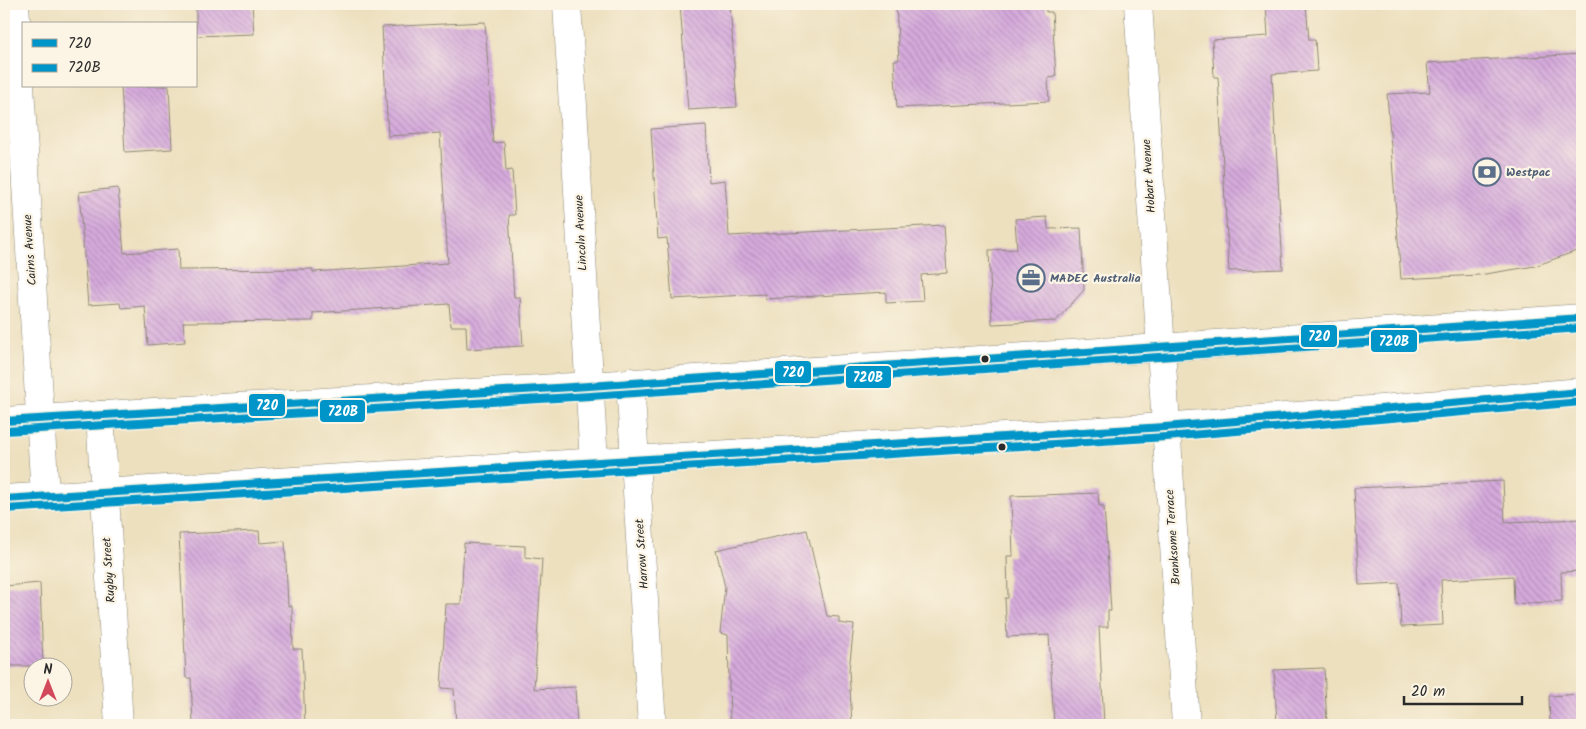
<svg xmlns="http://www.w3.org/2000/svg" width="1586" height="729" viewBox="0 0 1586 729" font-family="Kalam,sans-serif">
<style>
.building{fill:url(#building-back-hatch)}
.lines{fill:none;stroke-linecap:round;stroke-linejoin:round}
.street-casing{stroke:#8c8675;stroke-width:29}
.secondary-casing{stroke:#8c8675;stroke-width:29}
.street{stroke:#fff;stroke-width:28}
.secondary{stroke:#fff;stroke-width:28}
.bus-1-casing{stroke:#fcf5e5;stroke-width:11}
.bus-2-casing{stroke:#fcf5e5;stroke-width:11}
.bus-1{stroke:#0095c8;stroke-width:8}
.bus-2{stroke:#0095c8;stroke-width:8}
.bus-dot{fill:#2b2b2b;stroke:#fcf5e5;stroke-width:2}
.labels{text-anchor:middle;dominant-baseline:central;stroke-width:4.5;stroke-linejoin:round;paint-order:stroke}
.service-label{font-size:12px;font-weight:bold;fill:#4e5e75;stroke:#fcf5e5;text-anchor:start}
.street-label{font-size:12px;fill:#2b2b2b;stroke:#fcf5e5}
.line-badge{stroke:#fcf5e5;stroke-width:2}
.badge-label{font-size:14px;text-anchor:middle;font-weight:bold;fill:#fff}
</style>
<defs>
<pattern id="building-back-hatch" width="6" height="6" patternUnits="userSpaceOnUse" patternTransform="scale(1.25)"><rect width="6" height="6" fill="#d6aadd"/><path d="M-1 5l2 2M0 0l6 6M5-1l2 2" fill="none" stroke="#ae8bb3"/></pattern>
</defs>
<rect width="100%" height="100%" fill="#fcf5e5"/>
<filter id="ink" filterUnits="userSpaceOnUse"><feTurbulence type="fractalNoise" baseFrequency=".02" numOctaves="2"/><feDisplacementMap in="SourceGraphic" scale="10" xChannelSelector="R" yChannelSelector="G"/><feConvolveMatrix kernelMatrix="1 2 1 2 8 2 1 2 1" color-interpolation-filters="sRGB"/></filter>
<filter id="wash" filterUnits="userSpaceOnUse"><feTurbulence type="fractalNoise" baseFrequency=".0096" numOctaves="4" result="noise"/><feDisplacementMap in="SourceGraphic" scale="20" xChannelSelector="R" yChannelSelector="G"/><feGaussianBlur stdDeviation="1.12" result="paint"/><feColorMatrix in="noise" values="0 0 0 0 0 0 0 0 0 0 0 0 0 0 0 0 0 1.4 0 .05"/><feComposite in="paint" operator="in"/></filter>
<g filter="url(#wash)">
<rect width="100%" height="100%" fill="#ede0bf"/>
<g id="blocks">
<path class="building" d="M196,4H252L254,34L196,36Z
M680,4H730L737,107L688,110Z
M896,4H1046V12H1052L1056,77L1048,78L1049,101L897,108L894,60H899Z
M1266,4H1306L1309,40H1315L1317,71L1272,74L1283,269L1229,271L1218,77H1214L1212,40L1268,36Z
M485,22L493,143L504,142L506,171L512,170L515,215H509L514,297H520L523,346L467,349L466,326H451L449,304L313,313V321L183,322L185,342L148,345L145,306L121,308L120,303L88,305L79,192L118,188L124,253L178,249L179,270L313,269V272L448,263L440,133L388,136L382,27Z
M1582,54V249L1535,266L1479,275L1401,279L1387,94L1430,92L1427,63Z
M121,86H169L172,149L125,152Z
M706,125L709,182L725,180L729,236L944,225L947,273L921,275L923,301L886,303V292L765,299V294L672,299L667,238L658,239L651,129Z
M1047,217L1048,229L1081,228L1084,290L1056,321L992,324L989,250L1017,249L1015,219Z
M1503,481L1505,522L1582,519V571L1561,572L1562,601L1514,604L1513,576L1441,580L1443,625L1401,627L1399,583L1359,585L1354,488Z
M1098,493L1099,506H1104L1111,611H1108V627H1099L1104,725H1054L1049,635L1007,637L1005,598H1008L1007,556H1013L1011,496Z
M807,530L827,616L839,617V623L854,625L849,670L852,725H730L728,635L720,633L725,587L716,550Z
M259,531L260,543L285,541L288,606H292L293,649H302L305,725H193L191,678H186L179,534Z
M464,543L525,546V557L542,559L534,689L575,687L577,725H456L454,689L441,688L446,604H461Z
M40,583L43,666H4V586Z
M1324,668L1327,725H1277L1274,670Z
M1582,694V725H1550L1549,696Z"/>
</g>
</g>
<g filter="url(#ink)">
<use href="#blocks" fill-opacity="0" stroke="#8c8675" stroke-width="1"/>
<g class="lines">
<g class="street-casing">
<path id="street" d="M15,4L45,496
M567,4L594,463
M1138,4L1186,725
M630,382L652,725
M100,415L119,725"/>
</g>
<g class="secondary-casing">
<path id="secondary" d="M4,421L589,386L1160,348L1582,318
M4,499L1165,427L1582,392"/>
</g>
<use href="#street" class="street"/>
<use href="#secondary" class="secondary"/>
<g class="bus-1-casing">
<path id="bus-1" d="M4,421L589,386L1582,318
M4,499L1165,427L1582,392"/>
</g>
<g class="bus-2-casing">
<path id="bus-2" d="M5,431L590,396L1582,328
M5,509L1166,437L1582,402"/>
</g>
<use href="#bus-1" class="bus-1"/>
<use href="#bus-2" class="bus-2"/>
</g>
</g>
<defs>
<g id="bank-ring" transform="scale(1.4375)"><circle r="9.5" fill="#fcf5e5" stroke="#5c6f8a" stroke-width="1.5"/><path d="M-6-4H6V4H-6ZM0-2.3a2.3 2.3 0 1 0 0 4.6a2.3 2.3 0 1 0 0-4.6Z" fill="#5c6f8a"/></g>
<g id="office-ring" transform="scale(1.4375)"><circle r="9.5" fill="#fcf5e5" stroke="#5c6f8a" stroke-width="1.5"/><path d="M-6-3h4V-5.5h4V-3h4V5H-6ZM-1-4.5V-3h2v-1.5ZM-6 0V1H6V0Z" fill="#5c6f8a"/></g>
</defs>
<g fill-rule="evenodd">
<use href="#bank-ring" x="1487" y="172"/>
<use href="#office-ring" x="1031" y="278"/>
</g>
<g class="bus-dot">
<circle cx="985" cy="359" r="4.5"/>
<circle cx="1002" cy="447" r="4.5"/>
</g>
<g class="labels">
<g class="service-label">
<text x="1506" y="172">Westpac</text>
<text x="1050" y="278">MADEC Australia</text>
</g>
<g class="street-label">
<text transform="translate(1149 176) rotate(-94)">Hobart Avenue</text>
<text transform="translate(581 233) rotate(-93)">Lincoln Avenue</text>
<text transform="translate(30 250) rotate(-94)">Cairns Avenue</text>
<text transform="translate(1173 537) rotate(-94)">Branksome Terrace</text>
<text transform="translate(642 554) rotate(-94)">Harrow Street</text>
<text transform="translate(109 570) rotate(-94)">Rugby Street</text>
</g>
</g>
<g class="line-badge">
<rect x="1300" y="324" width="38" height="24" rx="5" fill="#0095c8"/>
<rect x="1370" y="329" width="48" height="24" rx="5" fill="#0095c8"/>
<rect x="774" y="360" width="38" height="24" rx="5" fill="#0095c8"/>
<rect x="845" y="365" width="47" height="24" rx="5" fill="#0095c8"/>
<rect x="248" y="393" width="38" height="24" rx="5" fill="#0095c8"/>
<rect x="319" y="399" width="47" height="24" rx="5" fill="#0095c8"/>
</g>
<g class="badge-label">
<text x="1319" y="341">720</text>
<text x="1394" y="346">720B</text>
<text x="793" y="377">720</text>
<text x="868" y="382">720B</text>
<text x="267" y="410">720</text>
<text x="343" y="416">720B</text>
</g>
<rect width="1586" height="729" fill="none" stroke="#fcf5e5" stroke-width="20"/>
<rect x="22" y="22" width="175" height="65" fill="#fcf5e5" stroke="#a8a49b"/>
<rect x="32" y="39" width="25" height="8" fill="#0095c8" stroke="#a8a49b"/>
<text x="68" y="48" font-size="15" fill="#2b2b2b">720</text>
<rect x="32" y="64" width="25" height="8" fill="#0095c8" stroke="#a8a49b"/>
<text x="68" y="72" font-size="15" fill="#2b2b2b">720B</text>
<g transform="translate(48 682)"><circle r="24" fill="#fcf5e5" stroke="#a8a49b"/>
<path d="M0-4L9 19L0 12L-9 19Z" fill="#d1495b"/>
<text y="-8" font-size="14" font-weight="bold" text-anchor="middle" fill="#2b2b2b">N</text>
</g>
<path d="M1404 696v8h118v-8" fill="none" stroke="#2b2b2b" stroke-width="2.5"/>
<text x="1411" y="696" font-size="15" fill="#2b2b2b" stroke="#fcf5e5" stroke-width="4" paint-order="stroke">20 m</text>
</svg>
